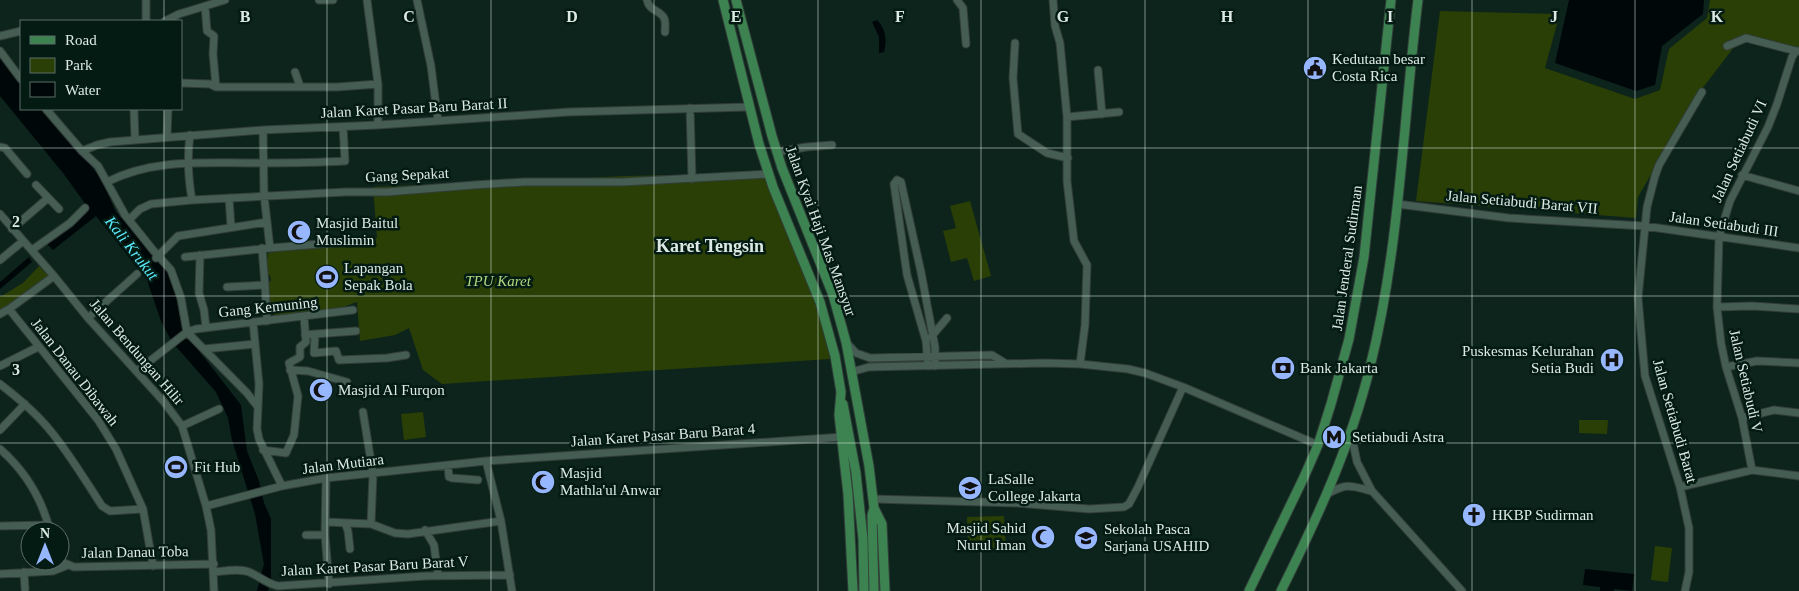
<svg xmlns="http://www.w3.org/2000/svg" width="1799" height="591" viewBox="0 0 1799 591" font-family="Georgia,serif">
<style>
.green{fill:#2a3f05}
.water{fill:#000709}
.lines{fill:none;stroke-linecap:round;stroke-linejoin:round}
.minor-casing{stroke:#313e38;stroke-width:9}
.major-casing{stroke:#313e38;stroke-width:11}
.minor{stroke:#455d53;stroke-width:7}
.major{stroke:#3d8251;stroke-width:9}
.grid{fill:none;stroke:#ddeae4;stroke-width:1;stroke-opacity:0.55}
.labels{text-anchor:middle;dominant-baseline:central;stroke-width:5;stroke-linejoin:round;paint-order:stroke}
.poi-label{font-size:15px;fill:#ddeae4;stroke:#041b13;text-anchor:start}
.street-label{font-size:15px;fill:#ddeae4;stroke:#041b13}
.park-label{font-size:15px;font-style:italic;fill:#afd87f;stroke:#041b13}
.water-label{font-size:16px;font-style:italic;fill:#5beafc;stroke:#041b13}
.quarter-label{font-size:18px;font-weight:bold;fill:#ddeae4;stroke:#041b13}
.grid-label{font-size:16px;text-anchor:middle;font-weight:bold;fill:#ddeae4;stroke:#041b13;stroke-width:5;stroke-linejoin:round;paint-order:stroke}
</style>
<rect width="100%" height="100%" fill="#0d241c"/>
<path class="green" d="M1710,0H1799V47L1741,38L1695,98L1638,197L1636,218L1416,201L1440,11L1558,14L1557,24L1545,68L1635,99L1660,90L1669,49L1707,18Z
M773,173L824,311L830,359L442,384L423,370L409,328L395,335L360,341L357,302L329,312L274,317L273,305L268,306L266,282L271,281L270,275H267L266,259L268,258L267,254L274,251L377,238L373,187L627,176Z
M970,201L991,276L974,281L967,258L951,262L943,231L956,228L950,206Z
M39,266L49,276L12,304L0,310V297L23,283Z
M423,412L426,437L404,440L401,414Z
M1579,420H1608L1607,434L1579,433Z
M1004,516L1006,550L968,551L967,517Z
M1655,546L1672,548L1668,582L1651,580Z"/>
<path class="water" d="M1569,0H1704L1703,14L1662,46L1655,85L1636,91L1555,63Z
M877,20C886,29 887,40 884,52L879,53V37L872,22Z
M0,55L21,80V109H45L100,177L116,212L172,277L182,329L241,405L247,451L259,481L264,503L271,519V578L268,591H257L264,564L255,514L232,440L228,418L216,392L172,342L161,321L147,280L96,216L53,250L47,244L89,209L63,173L0,96Z
M29,257L32,262L0,289V282Z
M1585,569L1634,574L1632,591L1614,589V591H1600V587L1583,585Z"/>
<g class="lines">
<g class="minor-casing">
<path id="minor" d="M319,0H333
M367,0L378,84V125
M417,0L431,66L438,121
M647,0C649,11 660,10 664,18C666,22 665,28 665,32
M957,0L963,8L966,44
M1053,0L1055,26L1060,43L1067,117V181L1074,241L1087,265L1085,325L1080,364
M205,6L207,31L214,36L213,54L216,87
M146,21V0
M165,21L179,14L225,0
M0,36L21,31
M1015,43L1013,78L1018,134L1047,153L1068,158
M1727,46L1746,38L1796,51
M0,51L21,79
M1098,70L1102,114
M295,72L300,86
M181,83L210,84L216,87H337L378,84
M690,108L692,179
M46,109L82,151L98,166L125,215L153,250L171,270L181,298L187,332L247,393L258,407L257,429L259,439L282,486
M134,109L135,140
M1067,117L1119,112
M263,130L264,195L270,248
M190,135C187,158 188,178 192,200
M167,137L168,109
M0,147L5,148L27,174
M82,151L97,145L110,142L263,130L378,125L569,112L749,107
M777,152L806,147L832,145
M1742,175L1799,191
M107,182C152,159 201,163 250,163C282,163 313,163 345,161L343,127
M36,185L59,209
M229,198L231,227
M1397,204L1509,218L1644,226L1799,248
M0,214L54,276L88,318L164,402L182,426L206,506L211,530L214,591
M129,220L140,209L151,204L192,200L346,192H387L474,185L524,182H623L769,174
M12,229L48,198
M32,250L70,223L85,208
M200,255L199,293L204,310L206,328
M185,257L270,248L333,243
M156,258L178,236L267,222
M0,260L23,241
M265,285L267,321
M227,287L265,285L262,248
M1717,307L1752,306L1799,309
M9,309L98,420L116,449L143,509L153,566
M0,314L9,309L54,276
M88,318L137,274
M253,322L259,384L258,407
M315,334L356,331
M305,335L315,334L314,353L336,351L339,360L387,358L406,355
M931,337L947,318
M846,342L856,353L870,358L992,355L1005,363
M204,349L255,344
M0,366L38,347
M928,366L926,341L907,275L894,184L897,180L901,182L921,272L935,347V366
M1726,367L1757,361L1799,363
M290,370L308,371L347,382
M137,371L187,332L196,329L353,310
M851,372L869,367L1045,363L1080,364L1128,369L1145,373L1183,387L1318,445
M0,384C17,397 35,412 49,429C69,453 85,480 102,506L110,511L143,509
M363,412L373,474L371,524
M1742,418L1774,410L1799,413
M182,426L219,409
M0,430L25,404
M1351,433L1357,462L1372,491L1462,591
M0,449C25,471 42,499 50,531
M263,450L286,453L294,435L298,396L289,363L300,357V347L306,342L304,317
M486,461L501,521L512,591
M448,466L449,477L452,478L478,480
M1752,470L1742,418L1726,367L1721,343L1717,307L1719,237L1730,201L1768,127L1777,104L1792,57L1796,51H1799
M326,478L325,535L329,584
M1680,487L1752,470L1799,476
M1327,494C1349,482 1350,486 1372,491
M873,499L1017,503L1089,509L1124,507L1129,504L1138,487L1183,387
M206,506L282,486L326,478L486,461L842,437
M326,522L371,524L395,533L408,534L501,521
M345,523L348,531L350,549
M0,526L49,525
M425,530L434,545L438,576
M306,535H325
M60,558L62,562L74,567L214,564
M24,572L25,589
M214,572C225,571 239,568 249,572C259,576 267,584 278,586L426,576L510,575
M0,574L53,571L68,565
M1685,591L1689,572V528L1680,487L1645,376L1638,298L1647,207L1655,176L1659,165L1702,92"/>
</g>
<g class="major-casing">
<path id="major" d="M723,0L759,144L773,187L820,302L835,356L841,392L839,415L848,494L853,591
M736,0L772,136L782,168L833,295L846,342L869,466L874,508L882,524L885,591
M843,404L856,473L863,539L864,591
M874,508L872,515L874,591
M1249,591L1304,477L1318,445L1331,404L1349,339L1364,257L1391,0
M1281,591C1317,519 1351,445 1370,367C1400,247 1403,122 1418,0"/>
</g>
<use href="#minor" class="minor"/>
<use href="#major" class="major"/>
</g>
<path class="grid" d="M164,0V21M327,0V591M491,0V591M654,0V591M818,0V591M981,0V591M1145,0V591M1308,0V591M1472,0V591M1635,0V591M164,109V591M0,148H1799M0,296H1799M0,443H1799"/>
<defs>
<g id="civic-disc" transform="scale(1.25)"><circle r="9.5" fill="#96b6fd" stroke="#041b13"/><path d="M-.6-6.5H3V-4.5H.6V-3L4-1V1h2V6H-6V1h2V-1L-.6-3ZM-1.2 2.5V6h2.4V2.5Z" fill="#111"/></g>
<g id="mosque-disc" transform="scale(1.25)"><circle r="9.5" fill="#96b6fd" stroke="#041b13"/><path d="M3.5-4.9A6 6 0 1 0 3.5 4.9A5 5 0 1 1 3.5-4.9Z" fill="#111"/></g>
<g id="stadium-disc" transform="scale(1.25)"><circle r="9.5" fill="#96b6fd" stroke="#041b13"/><path d="M0-5a6.5 5 0 1 0 0 10a6.5 5 0 1 0 0-10ZM-3.5-1.8h7v3.6h-7Z" fill="#111"/></g>
<g id="hospital-disc" transform="scale(1.25)"><circle r="9.5" fill="#96b6fd" stroke="#041b13"/><path d="M-5-5h3v3.5h4V-5h3V5h-3V1.5h-4V5h-3Z" fill="#111"/></g>
<g id="bank-disc" transform="scale(1.25)"><circle r="9.5" fill="#96b6fd" stroke="#041b13"/><path d="M-6-4H6V4H-6ZM0-2.3a2.3 2.3 0 1 0 0 4.6a2.3 2.3 0 1 0 0-4.6Z" fill="#111"/></g>
<g id="metro-disc" transform="scale(1.25)"><circle r="9.5" fill="#96b6fd" stroke="#041b13"/><path d="M-5.5 5V-5H-3L0 0L3-5H5.5V5H3V-.5L0 4L-3-.5V5Z" fill="#111"/></g>
<g id="university-disc" transform="scale(1.25)"><circle r="9.5" fill="#96b6fd" stroke="#041b13"/><path d="M0-5L7-2L0 1L-7-2ZM-4 1L0 2.5L4 1V4Q0 6-4 4Z" fill="#111"/></g>
<g id="church-disc" transform="scale(1.25)"><circle r="9.5" fill="#96b6fd" stroke="#041b13"/><path d="M-1.2-6h2.4v3.5h3.3v2.4h-3.3V6h-2.4V-.1h-3.3v-2.4h3.3Z" fill="#111"/></g>
</defs>
<g fill-rule="evenodd">
<use href="#civic-disc" x="1315" y="68"/>
<use href="#mosque-disc" x="299" y="232"/>
<use href="#stadium-disc" x="327" y="277"/>
<use href="#hospital-disc" x="1612" y="360"/>
<use href="#bank-disc" x="1283" y="368"/>
<use href="#mosque-disc" x="321" y="390"/>
<use href="#metro-disc" x="1334" y="437"/>
<use href="#stadium-disc" x="176" y="467"/>
<use href="#mosque-disc" x="543" y="482"/>
<use href="#university-disc" x="970" y="488"/>
<use href="#church-disc" x="1474" y="515"/>
<use href="#mosque-disc" x="1043" y="537"/>
<use href="#university-disc" x="1086" y="538"/>
</g>
<g class="labels">
<g class="poi-label">
<text x="1332" y="59">Kedutaan besar<tspan x="1332" dy="17">Costa Rica</tspan></text>
<text x="316" y="223">Masjid Baitul<tspan x="316" dy="17">Muslimin</tspan></text>
<text x="344" y="268">Lapangan<tspan x="344" dy="17">Sepak Bola</tspan></text>
<text x="1594" y="351" text-anchor="end">Puskesmas Kelurahan<tspan x="1594" dy="17">Setia Budi</tspan></text>
<text x="1300" y="368">Bank Jakarta</text>
<text x="338" y="390">Masjid Al Furqon</text>
<text x="1352" y="437">Setiabudi Astra</text>
<text x="194" y="467">Fit Hub</text>
<text x="560" y="473">Masjid<tspan x="560" dy="17">Mathla'ul Anwar</tspan></text>
<text x="988" y="479">LaSalle<tspan x="988" dy="17">College Jakarta</tspan></text>
<text x="1492" y="515">HKBP Sudirman</text>
<text x="1026" y="528" text-anchor="end">Masjid Sahid<tspan x="1026" dy="17">Nurul Iman</tspan></text>
<text x="1104" y="529">Sekolah Pasca<tspan x="1104" dy="17">Sarjana USAHID</tspan></text>
</g>
<g class="street-label">
<text transform="translate(414 108) rotate(-3)">Jalan Karet Pasar Baru Barat II</text>
<text transform="translate(1739 151) rotate(-65)">Jalan Setiabudi VI</text>
<text transform="translate(407 175) rotate(-3)">Gang Sepakat</text>
<text transform="translate(1522 202) rotate(5)">Jalan Setiabudi Barat VII</text>
<text transform="translate(1724 224) rotate(8)">Jalan Setiabudi III</text>
<text transform="translate(821 231) rotate(70)">Jalan Kyai Haji Mas Mansyur</text>
<text transform="translate(1347 258) rotate(-82)">Jalan Jenderal Sudirman</text>
<text transform="translate(268 307) rotate(-6)">Gang Kemuning</text>
<text transform="translate(137 352) rotate(49)">Jalan Bendungan Hilir</text>
<text transform="translate(75 372) rotate(52)">Jalan Danau Dibawah</text>
<text transform="translate(1746 381) rotate(77)">Jalan Setiabudi V</text>
<text transform="translate(1675 421) rotate(74)">Jalan Setiabudi Barat</text>
<text transform="translate(663 435) rotate(-4)">Jalan Karet Pasar Baru Barat 4</text>
<text transform="translate(343 464) rotate(-7)">Jalan Mutiara</text>
<text transform="translate(135 552) rotate(-1)">Jalan Danau Toba</text>
<text transform="translate(375 566) rotate(-3)">Jalan Karet Pasar Baru Barat V</text>
</g>
<g class="park-label">
<text x="498" y="281">TPU Karet</text>
</g>
<g class="water-label">
<text transform="translate(132 248) rotate(52)">Kali Krukut</text>
</g>
<g class="quarter-label">
<text x="710" y="246">Karet Tengsin</text>
</g>
</g>
<g class="grid-label">
<text x="245" y="22">B</text>
<text x="409" y="22">C</text>
<text x="572" y="22">D</text>
<text x="736" y="22">E</text>
<text x="900" y="22">F</text>
<text x="1063" y="22">G</text>
<text x="1227" y="22">H</text>
<text x="1390" y="22">I</text>
<text x="1554" y="22">J</text>
<text x="1717" y="22">K</text>
<text x="16" y="227">2</text>
<text x="16" y="375">3</text>
</g>
<rect x="20" y="20" width="162" height="90" fill="#041b13" stroke="#5b6e67"/>
<rect x="30" y="36" width="25" height="8" fill="#3d8251" stroke="#5b6e67"/>
<text x="65" y="45" font-size="15" fill="#ddeae4">Road</text>
<rect x="30" y="58" width="25" height="15" fill="#2a3f05" stroke="#5b6e67"/>
<text x="65" y="70" font-size="15" fill="#ddeae4">Park</text>
<rect x="30" y="82" width="25" height="15" fill="#000709" stroke="#5b6e67"/>
<text x="65" y="95" font-size="15" fill="#ddeae4">Water</text>
<g transform="translate(45 546)"><circle r="24" fill="#041b13" stroke="#5b6e67"/>
<path d="M0-4L9 19L0 12L-9 19Z" fill="#96b6fd"/>
<text y="-8" font-size="14" font-weight="bold" text-anchor="middle" fill="#ddeae4">N</text>
</g>
</svg>
